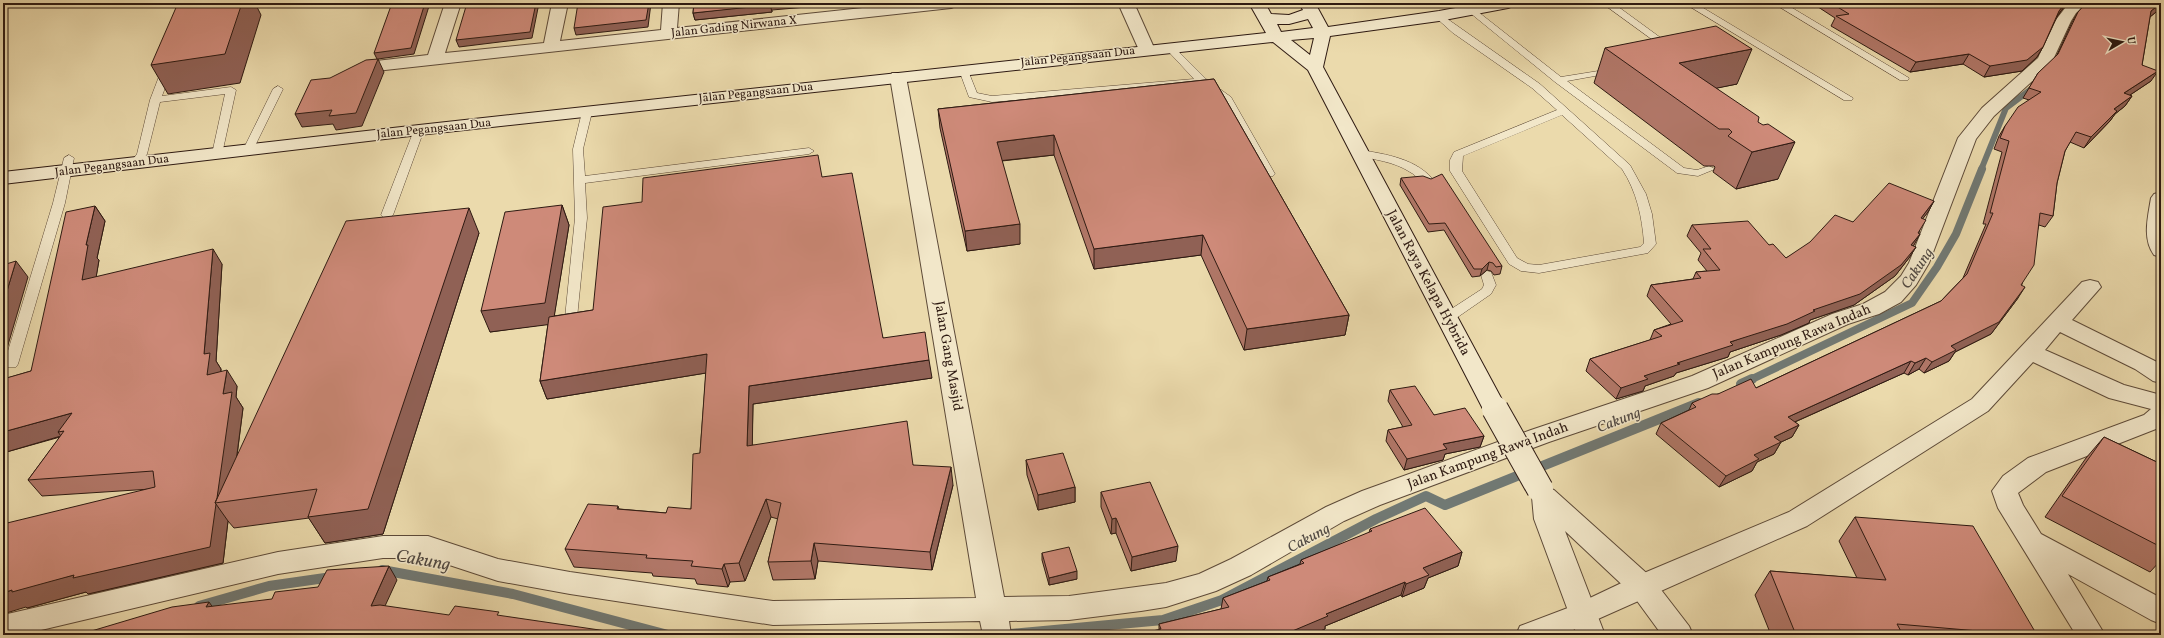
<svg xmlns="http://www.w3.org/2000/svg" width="2164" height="638" viewBox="0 0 2164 638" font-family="Vollkorn,serif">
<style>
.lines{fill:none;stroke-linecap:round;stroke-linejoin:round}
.stream-far2{stroke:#717974;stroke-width:6}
.stream-far1{stroke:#717974;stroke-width:8}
.stream{stroke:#717974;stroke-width:10}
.service-casing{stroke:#5d4a38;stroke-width:1}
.minor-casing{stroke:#5d4a38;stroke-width:2}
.tertiary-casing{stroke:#5d4a38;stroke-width:2}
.secondary-casing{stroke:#2e1a12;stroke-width:2}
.service{fill:#f2e7c9;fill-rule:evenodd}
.minor{fill:#f2e7c9;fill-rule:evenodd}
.tertiary{fill:#f2e7c9;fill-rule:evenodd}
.secondary{fill:#f2e7c9;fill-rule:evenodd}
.secondary-bridge-casing{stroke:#2e1a12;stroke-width:28;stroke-linecap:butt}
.secondary-bridge{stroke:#f2e7c9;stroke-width:26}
.wall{fill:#b17768;stroke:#2e1a12}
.shaded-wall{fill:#906155;stroke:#2e1a12}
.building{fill:#ce8a79;stroke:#2e1a12}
.labels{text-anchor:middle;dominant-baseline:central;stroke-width:3;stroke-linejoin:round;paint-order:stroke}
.far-street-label{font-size:12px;fill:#2e1a12;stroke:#f2e7c9}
.street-label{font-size:14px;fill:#2e1a12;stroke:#f2e7c9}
.water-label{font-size:15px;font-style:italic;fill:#504943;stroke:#f2e7c9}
.near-water-label{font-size:18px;font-style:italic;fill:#504943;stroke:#f2e7c9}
</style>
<rect width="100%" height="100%" fill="#ebdaac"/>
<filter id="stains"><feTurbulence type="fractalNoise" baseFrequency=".005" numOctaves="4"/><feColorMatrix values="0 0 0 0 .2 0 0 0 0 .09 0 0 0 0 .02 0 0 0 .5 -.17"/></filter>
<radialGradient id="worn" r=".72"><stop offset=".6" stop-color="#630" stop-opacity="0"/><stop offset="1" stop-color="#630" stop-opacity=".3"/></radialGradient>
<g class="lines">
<path class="stream-far2" d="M1981,170L2006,108L2034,87"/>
<path class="stream-far1" d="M1750,380L1912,303L1937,267L1956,234L1982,169"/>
<path class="stream" d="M1741,384L1752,379
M382,570L513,594L668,635
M199,606L269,586L332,577
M999,635L1163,620L1222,600L1376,519L1426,496L1445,505L1699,403"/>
<g class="service-casing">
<path id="service" d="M1602,3H1613L1676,49L1671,52L1668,51Z
M1684,3H1695L1853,98L1852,100H1844Z
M1773,3H1784L1909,78L1908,80H1900Z
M1472,7L1561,77L1617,68V72L1567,81L1684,168L1697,170L1709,166L1715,169L1698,176L1677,173L1555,82L1469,12L1467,10Z
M1439,13L1540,84L1630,165L1646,194L1652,214L1656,244L1648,253L1539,273L1521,271L1509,264L1450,171V160L1454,152L1557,110L1532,88L1453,33L1434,16ZM1562,115L1622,169C1637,192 1642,217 1644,243L1640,247L1539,265L1528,264L1517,258L1462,171L1463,156Z
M1170,45L1173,46L1206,79L1231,97L1275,174L1273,176H1265L1263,174L1223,101L1200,84L992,102L969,97L959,70L961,68H967L977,93L992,96L1194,79L1167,50V46Z
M168,63L173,66L162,96L231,87L236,90L222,154L217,157L212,154L225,94L160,102L147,154L140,165H132L130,163L137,154L150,100L163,66Z
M278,86L283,89L253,150L252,152H244L243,150L273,89Z
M587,109L592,112L583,149L585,176L809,148L814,151L809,154L585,183L587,218L577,318L571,322L565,318L575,218L573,149L582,112Z
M419,127L424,130L393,215L391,217H383L381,215L414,130Z
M1360,150C1386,154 1418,159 1435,182L1433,184C1423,187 1418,176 1410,172C1393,161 1374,160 1356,155L1355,153Z
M69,155L74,158L65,203L18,364L16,367H6L4,364L53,203L64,158Z
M1487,271L1491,272L1496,285L1491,294L1452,321H1442L1441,318L1442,315L1482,289L1484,285L1481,275Z"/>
</g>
<g class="minor-casing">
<path id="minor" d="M445,3H461L445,53L544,43L552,3H568L560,41L661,30L663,3H679L677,28L909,3H959L956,6L951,8L376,71L370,70L368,66L370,62L376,61L428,55Z
M1118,3H1134L1155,50L1153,53H1141L1139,50Z
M2069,3H2087L2076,13L2071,21L2051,64L1994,116L1976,139L1929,263L1916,285L1901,302L1879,314L1848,324L1708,388L1549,442L1380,505L1344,521L1251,575L1216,591L1166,607L1141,611L1069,620L1009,621L1011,635H983L980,621L773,625L570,594L498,581L428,558H383L278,574L20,635H3V615L278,552L383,536H428L498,559L570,572L773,601L976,598L890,77L892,73H904L906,77L1004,597L1069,596L1166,583L1199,574L1231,559L1326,507L1362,491L1531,430L1692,376L1832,314L1863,304L1885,292L1901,276L1909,263L1958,138L1982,108L2038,58L2055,21Z
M2161,192V257L2154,255C2142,238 2148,217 2151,198L2154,194Z
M2090,280L2098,282L2101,287L2072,320L2161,364V383L2153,381L2135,369L2060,332L2045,350L2124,385L2161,395V427L2046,472L2018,493L2023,505L2041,534L2161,598V624L2151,620L2068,574L2105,635H2076L1998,508L1992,491L2003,476L2028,458L2144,415L2151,409L2109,398L2033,362L1988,411L1807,526L1562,635H1516L1520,626L1573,606L1632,578L1789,512L1972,399L2082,282Z"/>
</g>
<g class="tertiary-casing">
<path id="tertiary" d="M1545,487L1554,490L1652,578L1689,626L1693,635H1662L1632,594L1565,531L1605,635H1577L1534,519L1532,497L1536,490Z"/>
</g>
<g class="secondary-casing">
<path id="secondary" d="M1249,3H1265L1271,14L1289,15L1303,10L1299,3H1315L1328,27L1439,11L1483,3H1516L1513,6L1508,8L1439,21L1330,36L1323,67L1507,409L1503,415L1495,418L1487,415L1483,409L1308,70L1273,42L419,135L3,184V172L419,125L1266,33ZM1308,19L1313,28L1281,32L1277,24H1289ZM1314,38L1310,55L1291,40Z"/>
</g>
<use href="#service" class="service"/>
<use href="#minor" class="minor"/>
<use href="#tertiary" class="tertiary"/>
<use href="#secondary" class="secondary"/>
<g class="secondary-bridge-casing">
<path id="secondary-bridge" d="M1495,409L1540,489"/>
</g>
<use href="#secondary-bridge" class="secondary-bridge"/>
</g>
<path class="wall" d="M694,3H841V4L772,10V12L695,20L693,13Z
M1812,3L1870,4L2067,3L2057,17L2043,47L2037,57L2022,71L1984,77L1963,64L1910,72L1831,26L1835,18Z
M2161,8L2150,17L2142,65L2151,81L2130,95L2132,96L2125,106L2115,114L2110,121L2084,148L2070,142L2065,151L2057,183L2053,216L2045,227L2039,225L2018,298L1991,334L1955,352L1949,361L1924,373L1919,369L1908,375L1904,373L1795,422L1799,425L1792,437L1781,442L1774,454L1757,462L1752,471L1719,487L1656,434L1661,423L1689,410L1692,403L1718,394L1756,388L1941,301L1963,278L1986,224H1983L2002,152L1994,149L1999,136L2005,126L2029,100L2023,98L2038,73L2056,57L2072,22L2078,12Z
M1605,48L1737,84L1716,88L1758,122L1778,179L1736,189L1713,172L1715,167L1714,166H1704L1594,83Z
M1214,79L1349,315L1345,335L1244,350L1201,255L1094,269L1054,155L1002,161L1020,244L967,251L940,128L938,109Z
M822,177L883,338L932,378L753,404L752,445L913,465L953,485L932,570L818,561L815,579L773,580L768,562L778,519L771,517L745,581L730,582L728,587L697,584L695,579L653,576L652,573L574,567L565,549L618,506L619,509L666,513L691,509L700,453L706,373L547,399L540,381L548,324L490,332L562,205L569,225L554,316L593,310Z
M1401,178L1502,266L1500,274L1494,275L1491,271L1487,270L1480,276L1472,277L1444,230L1428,232L1400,185Z
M1934,201L1928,212L1922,219L1919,233L1913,246L1916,247L1909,258L1895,276L1854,305L1810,320L1809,323L1781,335L1730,352L1728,357L1676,373L1674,376L1645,386L1643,391L1616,399L1586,371L1590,359L1650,340L1654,330L1671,324L1647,296L1651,285L1693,279L1696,272L1707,271L1698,260L1701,253L1687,236L1692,225L1769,245L1786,258L1853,222Z
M95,206L105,221L97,258L99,260L96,277L222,264L216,361L221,369V371L237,386L236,397L243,408L237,456L479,233L383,534L325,543L309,518L234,528L228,521L223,563L88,594L86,592L27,608L26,607L151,489L42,496L28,480L60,437L3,453V364L6,368L4,379L31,371Z
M1390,390L1434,415L1484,436L1480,447L1445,454L1443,460L1404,470L1386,441L1388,430L1403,427L1388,401Z
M2104,437L2161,464V560L2150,572L2045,517L2086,458Z
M1026,460L1075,487V502L1038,510L1027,475Z
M1101,492L1176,561L1131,571L1116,533L1111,534L1101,507Z
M1855,517L2037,635H1771L1755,595L1770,571L1857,578L1839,541Z
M1370,529L1462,552L1458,566L1428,578L1424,588L1402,597L1401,595L1325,626V629H1159V624L1221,609L1223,598L1267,581L1268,577L1300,564L1301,560L1369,533Z
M1042,553L1077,579L1049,585L1042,560Z"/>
<path class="shaded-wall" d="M242,3H255L261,15L240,83L168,94L151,65Z
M425,3H430L414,54L378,59L384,72L362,126L336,130L333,124L302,127L295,114L377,59L374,53Z
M536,3H539L532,38L459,47L456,40Z
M649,3H651L648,27L576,35L574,28Z
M2065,3H2067L2054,20L2059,11Z
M2161,3V8L2145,21L2151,11Z
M770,4L772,12L695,20L693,13Z
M2043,47L2037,57L2022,71L1984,77L1990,66Z
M1752,49L1737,84L1674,97L1679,63Z
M1969,54L1963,64L1910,72L1916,62Z
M2158,71L2151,81L2118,103L2124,93Z
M2132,96L2125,106L2115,114L2110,121L2084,148L2091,137L2114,109Z
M1054,135V155L998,161L997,142Z
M1795,142L1778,179L1736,189L1752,152Z
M1934,201L1928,212L1915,229L1921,218Z
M562,205L569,225L553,324L490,332L481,311Z
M95,206L105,221L97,258L99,260L93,296L82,280L86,245Z
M469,208L479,233L383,534L325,543L308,517Z
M1020,224V244L967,251L965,231Z
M1920,234L1914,245L1905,256L1911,245Z
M1203,235L1201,255L1094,269V249Z
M1916,247L1909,258L1895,276L1854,305L1810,320L1809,323L1781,335L1730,352L1728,357L1676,373L1674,376L1645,386L1643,391L1616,399L1621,388L1644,376L1677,363L1813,310Z
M213,249L222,264L216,361L221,369L217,391L207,375L204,354Z
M16,261L28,277L3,362V304Z
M1489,262L1487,270L1480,276L1482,269Z
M2025,287L2018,298L1991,334L1955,352L1949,361L1924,373L1932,362Z
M1349,315L1345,335L1244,350L1247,329Z
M707,354L712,372L547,399L540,381Z
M1926,358L1919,369L1908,375L1915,363Z
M929,360L932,378L753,404L752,464L747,446L749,386Z
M1911,361L1904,373L1781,428L1788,417Z
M3,364L6,368L3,383Z
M227,370L237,386L236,397L243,408L231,500L217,502L223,394Z
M72,413L64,431L58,432L61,436L3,453V432Z
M1799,425L1792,437L1781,442L1774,454L1757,462L1752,471L1719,487L1726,476L1754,455L1774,437Z
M1484,436L1480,447L1445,454L1443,460L1404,470L1407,459L1443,444Z
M951,467L953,485L932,570L930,552Z
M1075,487V502L1038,510V495Z
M766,499L771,517L745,581L739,563Z
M216,504L228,521L223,563L88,594L86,592L27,608L26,607L3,614V593L12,590L74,575Z
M1116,518V533L1111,534L1112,519Z
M814,543L818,561L815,579L811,561Z
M1178,546L1176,561L1131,571L1132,557Z
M1462,552L1458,566L1428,578L1424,588L1402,597L1406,584L1423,568Z
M724,564L730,582L728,587L722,569Z
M389,566L397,580L379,619L371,606Z
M1077,571V579L1049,585V578Z
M1405,582L1401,595L1325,626V629L1311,635H1283L1326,614Z
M209,602L219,616L206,607Z"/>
<path class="building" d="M178,3H242L225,54L151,65Z
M392,3H425L411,48L374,53Z
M467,3H536L530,32L456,40Z
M578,3H649L646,20L574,28Z
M694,3H778L770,4V5L693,13Z
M1831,3L1870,4L2065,3L2059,11L2043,47L2027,60L1990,66L1969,54L1916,62L1836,16L1849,14Z
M2086,3H2161L2151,11L2142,65L2158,71L2124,93L2132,96L2114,109L2117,111L2091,137L2076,132L2065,151L2057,183L2053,216L2040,213L2034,265L2021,285L2025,287L1999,322L1951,346L1956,350L1932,362L1926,358L1915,363L1911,361L1788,417L1799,425L1774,437L1781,442L1754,455L1759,459L1726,476L1661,423L1696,407L1692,403L1712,394H1718L1751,379L1756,388L1941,301L1967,274L1993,213H1990L2009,141L2000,138L2005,126L2018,107L2041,92L2029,88L2038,73L2058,54L2078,12Z
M1716,26L1752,49L1679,63L1759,117L1758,122L1763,125L1768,124L1795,142L1752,152L1728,136L1732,132L1729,129H1719L1605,48Z
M378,59L356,113L329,116L332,110L295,114L311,80L330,78L366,60Z
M1214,79L1349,315L1247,329L1203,235L1094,249L1054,135L997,142L1020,224L965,231L938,109Z
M818,155L822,177L852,173L883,338L925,332L929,360L749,386L747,446L907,421L913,465L951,467L930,552L814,543L811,561L768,562L781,503L766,499L739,563L724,564L722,569L691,566L693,561L646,558L647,555L565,549L588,504L618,506L617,509L666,513L668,507L691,509L693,454L700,453L707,354L540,381L549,317L593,310L603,207L642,202L643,178Z
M1442,174L1502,266L1496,267L1493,263L1489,262L1482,269H1474L1445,223L1429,224L1401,178L1423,176L1431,179Z
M1889,183L1934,201L1921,218L1926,220L1918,233L1920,234L1911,245L1916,247L1901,265L1860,294L1813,310L1815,311L1787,324L1730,342L1733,345L1677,363L1680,364L1644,376L1648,379L1621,388L1590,359L1662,336L1654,330L1683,321L1651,285L1701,278L1696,272L1720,270L1703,249H1711L1692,225L1748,221L1769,245L1773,244L1786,258L1810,242L1835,215L1853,222Z
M562,205L545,303L481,311L505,212Z
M95,206L86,245H88L82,280L213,249L204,354L210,353L207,375L227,370L223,394L232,392L217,498L215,503L216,504L210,547L73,578L74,575L12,592V590L3,593V524L155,487L153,471L28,480L64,431L58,432L72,413L3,432V379L31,371L66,212Z
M469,208L368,509L308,517L317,489L215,503L346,221Z
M16,261L3,304V265Z
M1415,386L1434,415L1465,408L1484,436L1443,444L1447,449L1407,459L1388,430L1412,425L1390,390Z
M2104,437L2161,464V547L2062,496Z
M1063,453L1075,487L1038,495L1026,460Z
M1150,482L1178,546L1132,557L1116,518L1112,519L1101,492Z
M1425,508L1462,552L1423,568L1429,575L1406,584L1405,582L1326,614L1328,616L1283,635H1136L1161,629L1159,624L1229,607L1223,598L1270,580L1268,577L1304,563L1301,560L1372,531L1370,529Z
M1855,517L1973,526L2037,635H2025L1897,624L1903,635H1796L1770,571L1886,580Z
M1069,547L1077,571L1049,578L1042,553Z
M389,566L371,606L380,605L449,615L455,606L499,612L497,615L620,633L618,635H78L172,607L209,602L206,607L272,599L275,592L318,587L327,570Z"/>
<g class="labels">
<g class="far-street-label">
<text transform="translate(734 27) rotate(-6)">Jalan Gading Nirwana X</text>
<text transform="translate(1078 57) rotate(-6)">Jalan Pegangsaan Dua</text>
<text transform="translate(756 93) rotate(-6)">Jalan Pegangsaan Dua</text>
<text transform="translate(434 129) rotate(-6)">Jalan Pegangsaan Dua</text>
<text transform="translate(112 166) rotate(-7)">Jalan Pegangsaan Dua</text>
</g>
<g class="street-label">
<text transform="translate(1428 283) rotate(62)">Jalan Raya Kelapa Hybrida</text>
<text transform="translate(1792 342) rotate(-23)">Jalan Kampung Rawa Indah</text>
<text transform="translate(948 356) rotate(80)">Jalan Gang Masjid</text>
<text transform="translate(1488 456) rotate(-20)">Jalan Kampung Rawa Indah</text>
</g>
<g class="water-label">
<text transform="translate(1918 269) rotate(-56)">Cakung</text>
<text transform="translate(1619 421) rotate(-21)">Cakung</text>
<text transform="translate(1309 539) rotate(-28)">Cakung</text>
</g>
<g class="near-water-label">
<text transform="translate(423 561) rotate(10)">Cakung</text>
</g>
</g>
<rect width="2164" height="638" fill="none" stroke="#ebdaac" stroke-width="16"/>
<rect x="4" y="4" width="2156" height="630" fill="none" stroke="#2e1a12" stroke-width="2"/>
<rect x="8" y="8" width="2148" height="622" fill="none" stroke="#2e1a12"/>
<g transform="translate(2122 42) rotate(81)" stroke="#f2e7c9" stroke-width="3" paint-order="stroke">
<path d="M0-3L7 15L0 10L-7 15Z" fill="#2e1a12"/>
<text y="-6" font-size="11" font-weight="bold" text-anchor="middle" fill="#2e1a12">U</text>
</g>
<rect width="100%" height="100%" filter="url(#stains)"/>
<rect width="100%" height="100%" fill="url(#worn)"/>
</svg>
